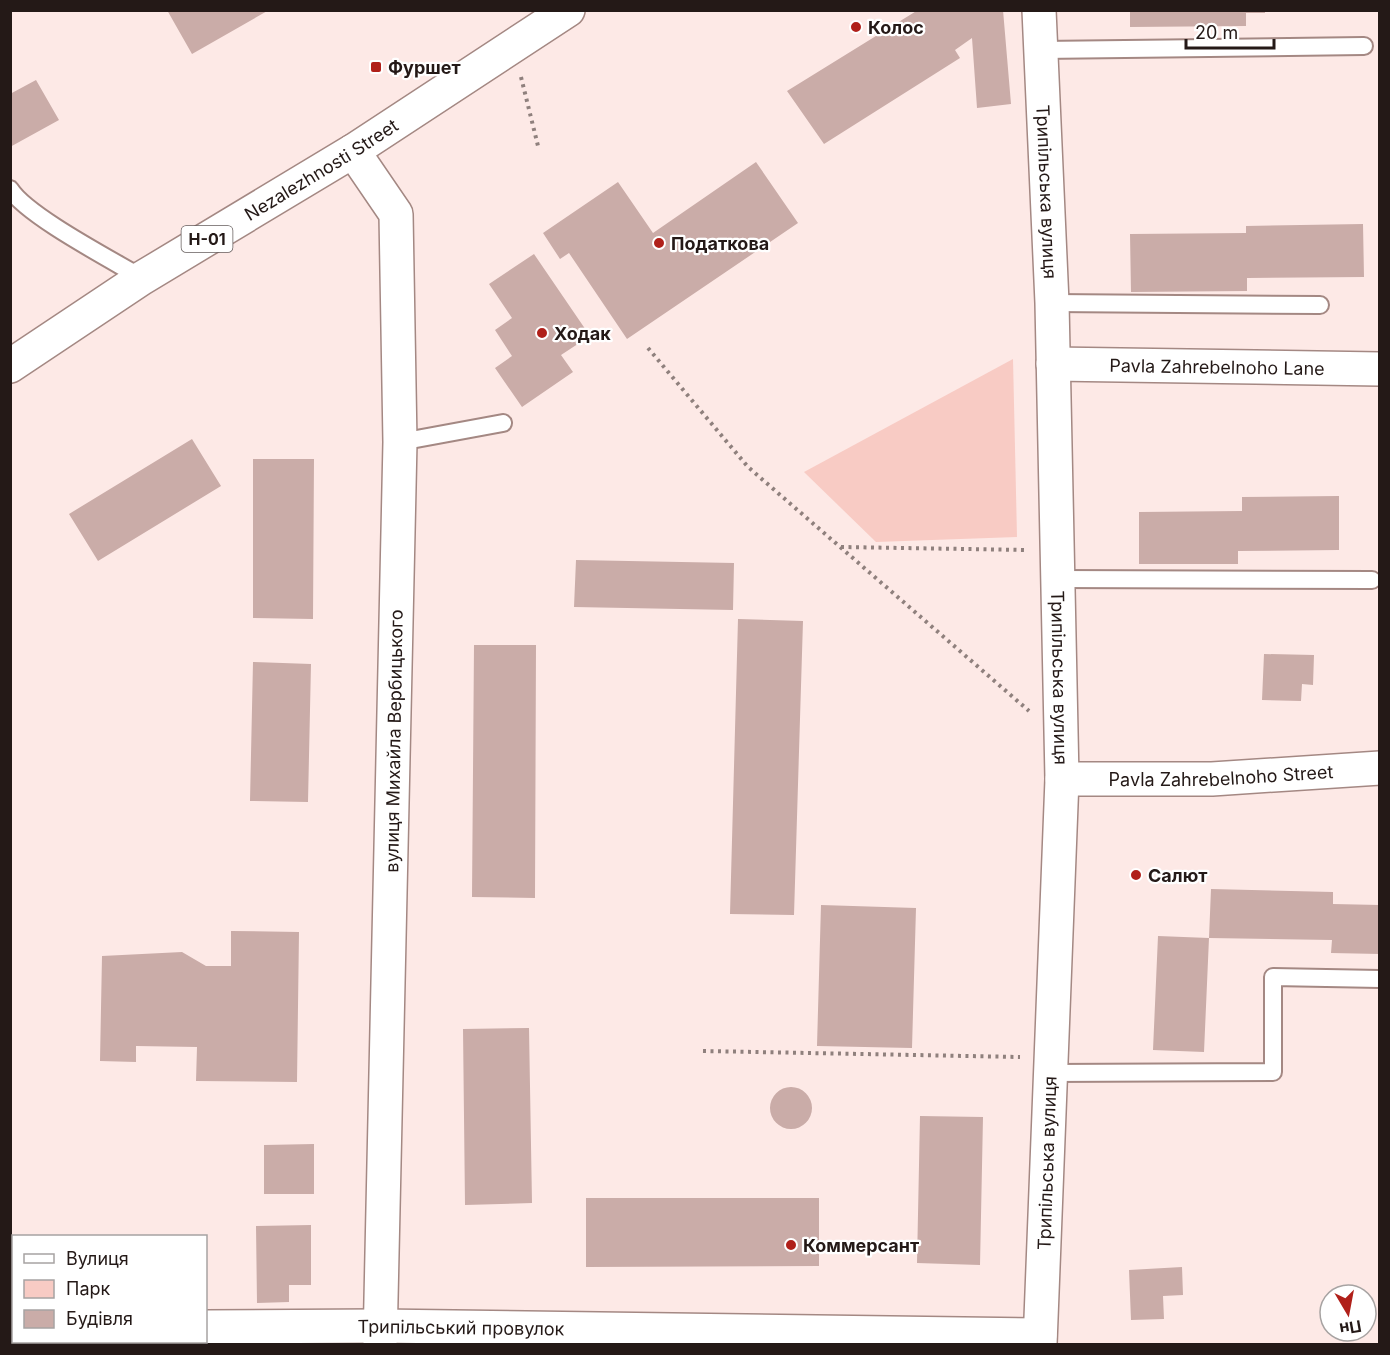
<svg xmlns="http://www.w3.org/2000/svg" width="1390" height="1355" viewBox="0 0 1390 1355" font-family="Inter,sans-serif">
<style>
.green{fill:#f8cbc4}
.building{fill:#caaca8}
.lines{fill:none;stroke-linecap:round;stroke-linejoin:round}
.service-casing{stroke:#a48883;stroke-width:20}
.minor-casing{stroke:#a48883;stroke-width:36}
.primary-casing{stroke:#a48883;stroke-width:36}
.path{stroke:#8f807d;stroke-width:4;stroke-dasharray:3 4.5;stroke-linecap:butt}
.service{stroke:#fff;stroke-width:16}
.minor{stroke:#fff;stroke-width:33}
.primary{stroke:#fff;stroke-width:33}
.poi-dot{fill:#b0201a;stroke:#fff;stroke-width:2}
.labels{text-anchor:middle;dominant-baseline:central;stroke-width:4.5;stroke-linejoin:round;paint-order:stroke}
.shield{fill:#fff;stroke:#665e5d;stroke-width:1.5}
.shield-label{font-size:16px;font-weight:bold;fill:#241917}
.poi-label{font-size:18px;font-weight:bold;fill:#241917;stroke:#fff;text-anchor:start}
.street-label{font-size:18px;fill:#241917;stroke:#fff}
</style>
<rect width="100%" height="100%" fill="#fde9e6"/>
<path class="green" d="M1013,359L1017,537L876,542L804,472Z"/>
<path class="building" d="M167,10H269L192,54Z
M918,10H1003L1011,104L977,108L972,38L955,50L960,58L824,144L787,91Z
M1130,10H1265V13H1246V26L1130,27Z
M36,80L59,120L10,147V94Z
M756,162L798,223L627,339L569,253L560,259L543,233L618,182L653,233Z
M1363,224L1364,277L1247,278V291L1131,292L1130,234L1246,233V226Z
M534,254L590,336L561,355L573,372L522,407L495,368L512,356L495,330L512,318L489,284Z
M192,439L221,486L98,561L69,514Z
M253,459H314L313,619L253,618Z
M1339,496V550L1238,551V564H1139V512L1242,511V497Z
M576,560L734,563L733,610L574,607Z
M738,619L803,621L794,915L730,914Z
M474,645H536L535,898L472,897Z
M1264,654L1314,655L1313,685L1302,684L1301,701L1262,700Z
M253,662L311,664L308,802L250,801Z
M1211,889L1333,892V904L1380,905V954L1331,953L1332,940L1209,938Z
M821,905L916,908L912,1048L817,1046Z
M231,931L299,932L297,1082L196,1081L197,1047L136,1046V1062L100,1061L102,956L182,952L206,966H231Z
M1158,936L1209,938L1204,1052L1153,1050Z
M529,1028L532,1203L465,1205L463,1029Z
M770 1108a21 21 0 1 1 42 0a21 21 0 1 1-42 0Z
M920,1116L983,1117L980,1265L917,1263Z
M314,1144V1194H264V1145Z
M586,1198H819V1266L586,1267Z
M311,1225V1285H289V1302L257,1303L256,1226Z
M1182,1267L1183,1295L1163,1296L1164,1319L1131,1320L1129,1270Z"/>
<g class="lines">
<g class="service-casing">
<path id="service" d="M1041,50L1364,46
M10,189C27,216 112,260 142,278
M1052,303L1320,305
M400,442L503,423
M1058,579L1372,580
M1050,1073L1273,1072V977L1380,979"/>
</g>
<g class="minor-casing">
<g id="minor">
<path id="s1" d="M1039,10L1052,303L1062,779L1040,1344"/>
<path d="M353,151L396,214L400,442L380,1344"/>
<path id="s2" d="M1053,364L1380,369"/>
<path id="s3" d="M1062,779H1212L1380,768"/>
<path d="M10,1327H14"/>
<path id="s4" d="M206,1327L380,1326L1040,1335"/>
</g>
</g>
<g class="primary-casing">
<g id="primary">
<path id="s5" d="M10,366L142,278L353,151L568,10"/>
</g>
</g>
<path class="path" d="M521,77L538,146
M648,348L748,467L1029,711
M841,547L1026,550
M703,1051L1020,1057"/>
<use href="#service" class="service"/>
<use href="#minor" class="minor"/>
<use href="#primary" class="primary"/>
</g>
<g class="poi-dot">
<circle cx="856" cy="27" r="6"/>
<rect x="370" y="61" width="12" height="12" rx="3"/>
<circle cx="659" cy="243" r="6"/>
<circle cx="542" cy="333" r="6"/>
<circle cx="1136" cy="875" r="6"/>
<circle cx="791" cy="1245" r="6"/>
</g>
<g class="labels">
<rect class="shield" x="181.5" y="226" width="51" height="26" rx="4.5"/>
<g class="shield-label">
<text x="207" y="239">Н-01</text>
</g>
<g class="poi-label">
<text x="868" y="27">Колос</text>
<text x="388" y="67">Фуршет</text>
<text x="671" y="243">Податкова</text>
<text x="554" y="333">Ходак</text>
<text x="1148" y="875">Салют</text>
<text x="803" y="1245">Коммерсант</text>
</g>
<g class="street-label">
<text stroke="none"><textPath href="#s5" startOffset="368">Nezalezhnosti Street</textPath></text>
<text stroke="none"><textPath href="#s1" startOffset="182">Трипільська вулиця</textPath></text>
<text stroke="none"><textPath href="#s2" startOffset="164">Pavla Zahrebelnoho Lane</textPath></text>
<text stroke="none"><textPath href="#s1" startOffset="668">Трипільська вулиця</textPath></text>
<text transform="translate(394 741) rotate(-89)">вулиця Михайла Вербицького</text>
<text stroke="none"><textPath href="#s3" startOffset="159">Pavla Zahrebelnoho Street</textPath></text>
<text transform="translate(1047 1163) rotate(-88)">Трипільська вулиця</text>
<text stroke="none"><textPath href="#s4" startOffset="255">Трипільський провулок</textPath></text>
</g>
</g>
<rect width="1390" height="1355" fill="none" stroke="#241917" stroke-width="24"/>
<rect x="12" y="1235" width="195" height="108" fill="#ffffff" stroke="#a7a3a2" stroke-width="1.5"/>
<rect x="24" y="1254" width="30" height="9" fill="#ffffff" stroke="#a7a3a2" stroke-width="1.5"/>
<text x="66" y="1265" font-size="18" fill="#241917">Вулиця</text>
<rect x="24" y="1280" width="30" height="18" fill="#f8cbc4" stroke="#a7a3a2" stroke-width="1.5"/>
<text x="66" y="1295" font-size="18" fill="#241917">Парк</text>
<rect x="24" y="1310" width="30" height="18" fill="#caaca8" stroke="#a7a3a2" stroke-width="1.5"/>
<text x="66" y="1325" font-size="18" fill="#241917">Будівля</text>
<g transform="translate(1348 1313) rotate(170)"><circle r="28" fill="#ffffff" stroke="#a7a3a2" stroke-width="1.5"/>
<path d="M0-4.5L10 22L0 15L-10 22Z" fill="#b0201a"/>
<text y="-9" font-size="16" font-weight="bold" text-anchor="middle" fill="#241917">Пн</text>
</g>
<path d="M1186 39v9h88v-9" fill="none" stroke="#241917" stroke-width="3"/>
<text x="1195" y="39" font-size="18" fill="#241917" stroke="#ffffff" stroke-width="4.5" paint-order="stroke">20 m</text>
</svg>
